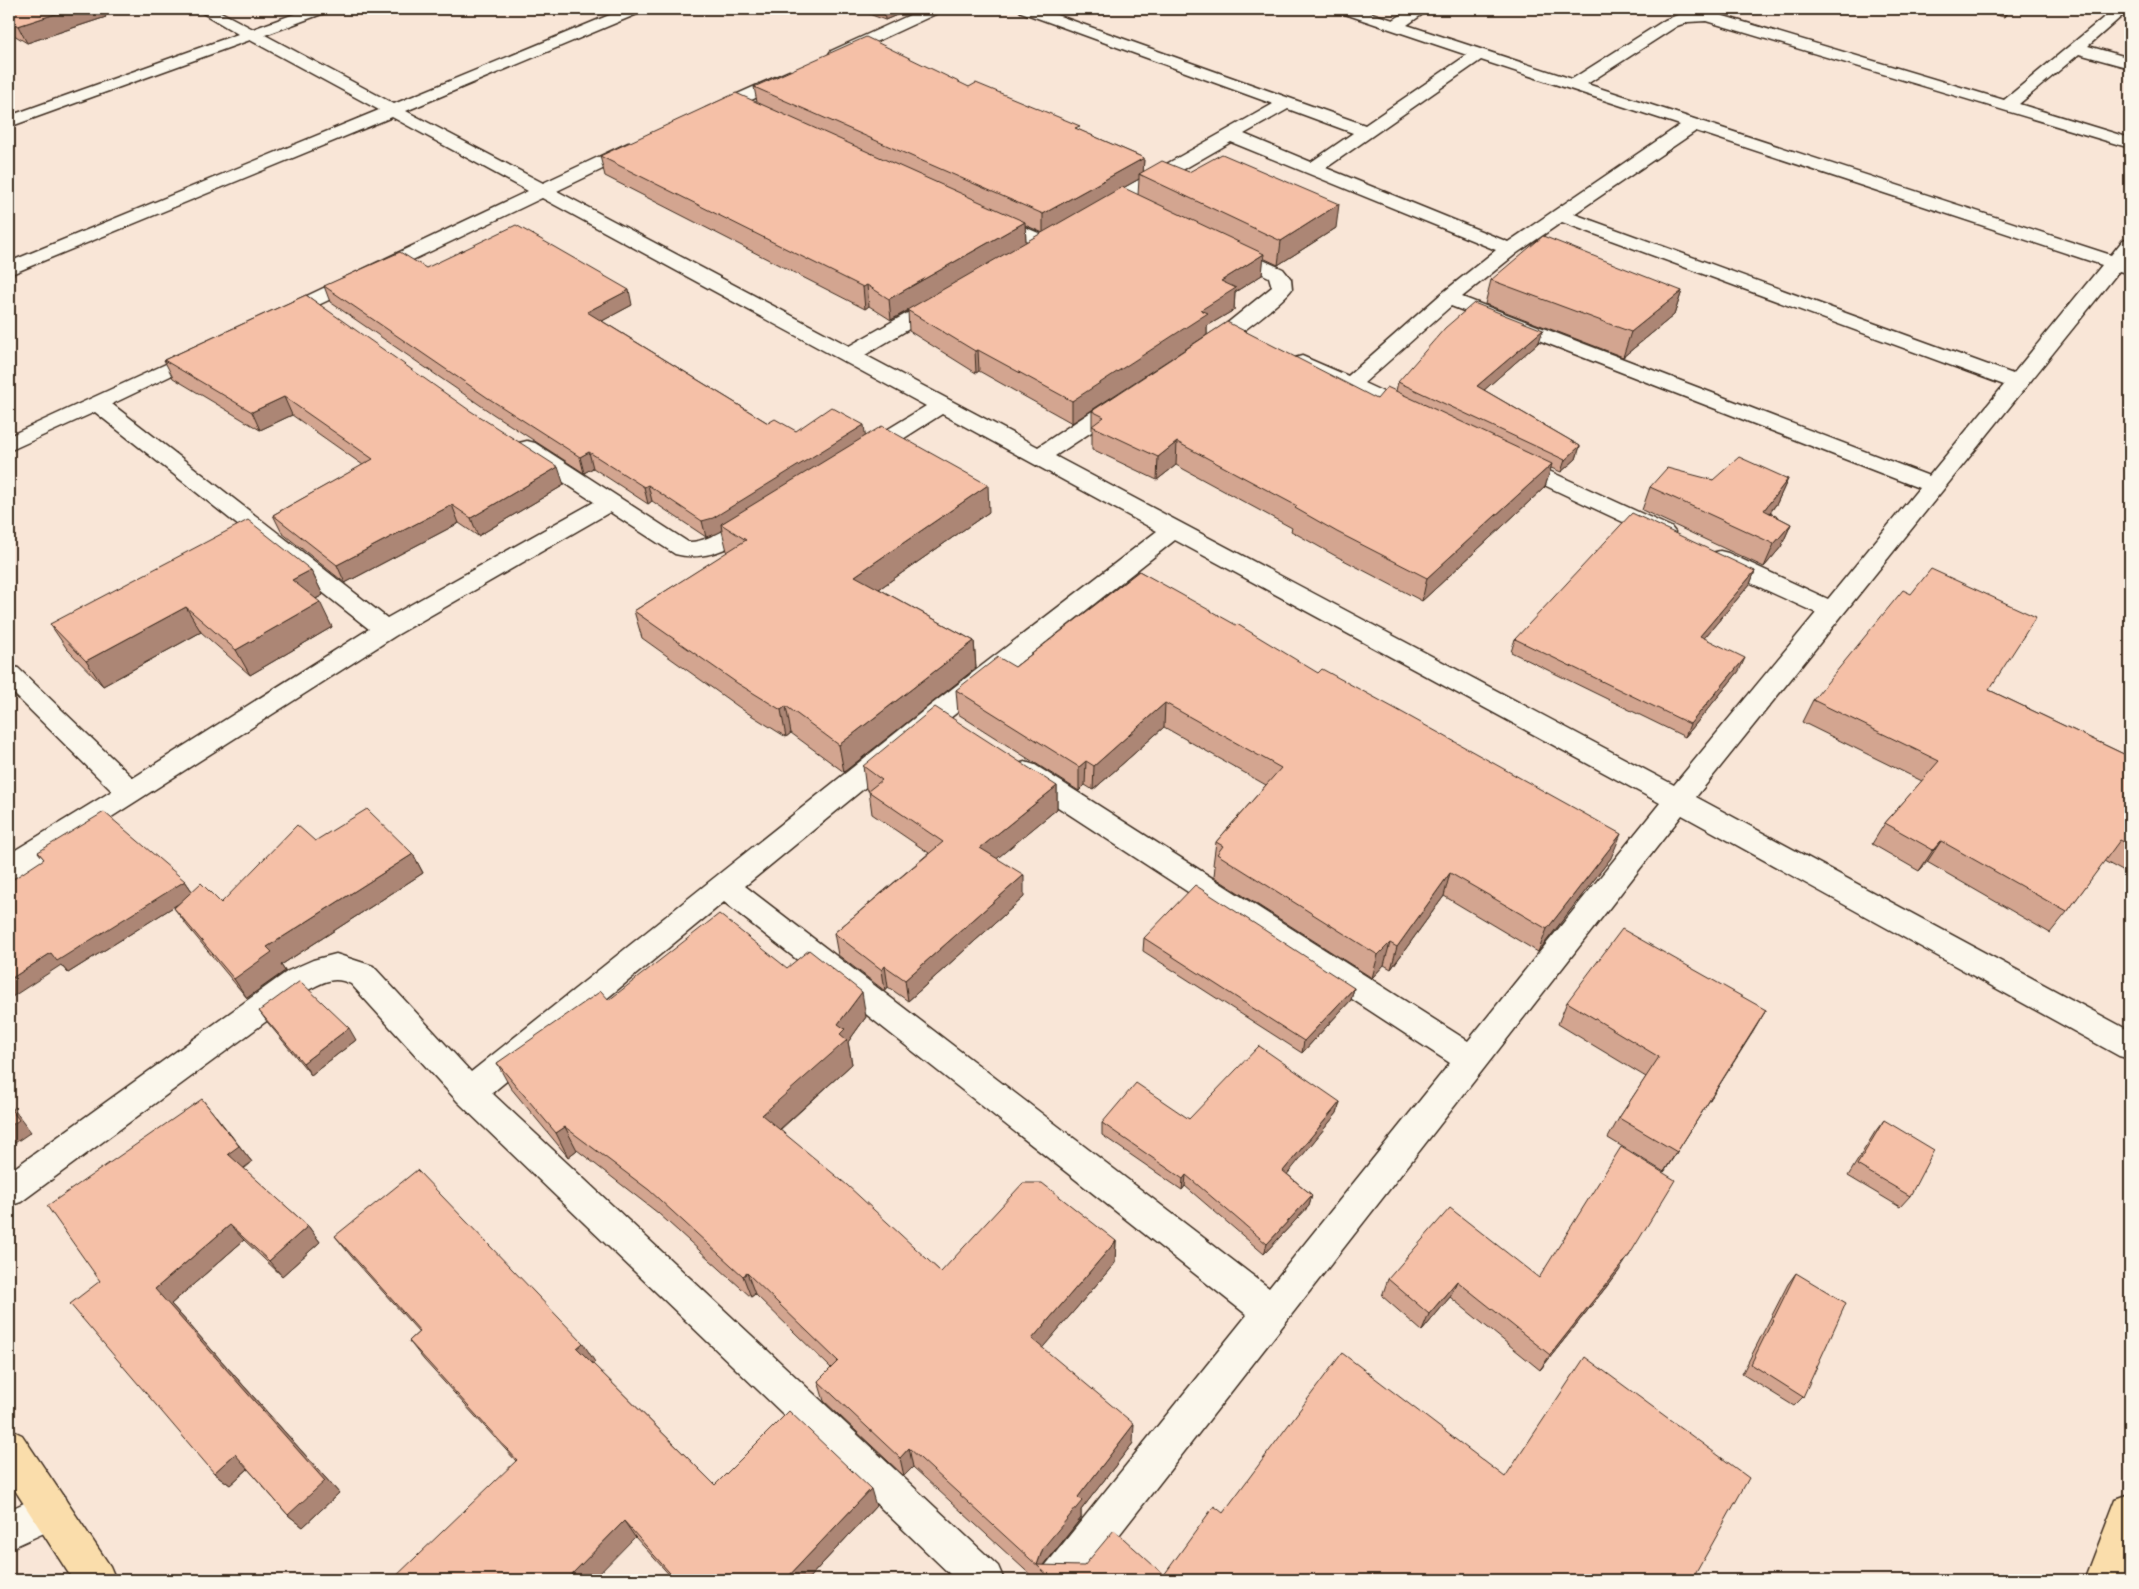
<svg xmlns="http://www.w3.org/2000/svg" width="2139" height="1589" viewBox="0 0 2139 1589" font-family="Delius,sans-serif">
<style>
.lines{fill:none;stroke-linecap:round;stroke-linejoin:round}
.minor-casing{stroke:#3b2a1e;stroke-width:3}
.major-casing{stroke:#3b2a1e;stroke-width:3}
.highway-casing{stroke:#3b2a1e;stroke-width:3}
.minor{fill:#fbf7ec;fill-rule:evenodd}
.major{fill:#faddab;fill-rule:evenodd}
.highway{fill:#faddab;fill-rule:evenodd}
.wall{fill:#d3a590;stroke:#3b2a1e;fill-rule:evenodd}
.shaded-wall{fill:#ac8675;stroke:#3b2a1e}
.building{fill:#f5c0a7;stroke:#3b2a1e}
</style>
<rect width="100%" height="100%" fill="#f9e6d7"/>
<filter id="ink" filterUnits="userSpaceOnUse"><feTurbulence type="fractalNoise" baseFrequency=".02" numOctaves="2"/><feDisplacementMap in="SourceGraphic" scale="10" xChannelSelector="R" yChannelSelector="G"/><feConvolveMatrix kernelMatrix="1 2 1 2 8 2 1 2 1" color-interpolation-filters="sRGB"/></filter>
<g filter="url(#ink)">
<g class="lines">
<g class="minor-casing">
<path id="minor" d="M196,9H215L253,29L308,9H330L327,12L265,35L394,104L624,9H645L642,12L406,111L543,183L628,143H640L643,147L640,151L557,191L849,346L934,298L941,296L948,298L951,302L948,306L865,355L1038,447L1115,396L1123,395L1131,396L1134,401L1131,406L1055,456L1674,785L1816,613L1712,565L1708,559L1712,553L1720,551L1728,553L1828,599L1919,488L1451,306L1364,383L1420,409L1423,414L1420,419L1412,421L1404,419L1295,366L1292,362L1295,358L1302,356L1348,376L1441,294L1496,250L1231,142L1106,214H1092L1090,210L1092,206L1273,104L1021,12L1018,9H1040L1365,125L1467,55L1339,12L1336,9H1359L1393,20L1411,9H1430L1407,25L1572,79L1665,20L1685,12L1707,11L2004,100L2114,9H2130L2088,46L2130,58V68L2079,54L2019,104L2130,138V148L1706,21L1688,22L1677,26L1587,84L2111,255L2123,240L2130,238V256L2127,261L2130,262V274L2119,271L1696,797L2130,1031V1059L2119,1056L1682,815L1084,1580H1039L1045,1566L1247,1315L724,902L492,1093L998,1566L1004,1580H956L458,1102L351,984C335,976 325,981 310,989L21,1202L9,1206V1172L288,971L313,960L336,954L373,966L471,1072L927,708L1157,531L942,414L873,458L865,460L857,458L854,453L857,448L926,406L542,198L287,320L280,322L273,320L270,316L273,312L528,191L392,117L9,275V262L379,110L250,40L9,127V116L238,34ZM1481,60L1680,125L1508,242L1326,168ZM1288,109L1353,133L1311,162L1244,134ZM1696,131L2102,265L2013,374L1574,214ZM1562,222L2004,385L1929,476L1462,297L1517,253ZM1175,540L1660,803L1468,1041L1035,765L1025,762L1015,765L1011,772L1015,779L1450,1063L1269,1288L745,886L945,722Z
M923,9H943L940,12L843,57H831L829,54L831,51Z
M789,71L795,73L797,76L795,79L718,116H706L703,112L706,108Z
M992,213L1050,238L1053,242L1050,246H1036L985,223L983,219L985,215Z
M1229,245L1283,269L1291,279L1292,289C1282,303 1228,344 1212,351C1206,354 1202,353 1197,351L1194,347L1197,343L1225,325L1272,287L1269,277L1222,255L1219,251L1222,247Z
M203,347L210,349L213,353L210,357L112,404L387,618L594,502L519,453L516,448L519,443L527,441L535,443L688,542C718,543 740,509 764,516L768,521L764,526C738,544 708,563 675,554L610,512L395,636L19,876L9,879V854L112,791L9,689V665L18,668L133,778L369,629L95,412L9,451V436Z
M1514,455L1671,527L1675,532L1671,537L1663,540L1655,537L1506,467L1503,462L1506,457Z
M50,1491L64,1496L69,1510L64,1524L9,1549V1510Z"/>
</g>
<g class="major-casing">
<path id="major" d="M9,1429L22,1435L110,1566L116,1580H73L9,1481Z"/>
</g>
<g class="highway-casing">
<path id="highway" d="M2130,1494V1565L2125,1580H2085L2116,1499Z"/>
</g>
<use href="#minor" class="minor"/>
<use href="#major" class="major"/>
<use href="#highway" class="highway"/>
</g>
<path class="wall" d="M9,9L106,17L27,43L9,32Z
M856,9H911L885,20Z
M1971,9H2010L2004,17Z
M2068,9H2090L2085,14Z
M754,87H969L1079,130L1144,158L1143,172H1189L1336,228L1278,265L1263,258L1262,275L1235,292L1234,310L1207,326V335L1072,423L979,371L976,373L909,331L908,311L891,320L869,306L865,309L605,176L600,156L757,102ZM1139,179L1138,195L1122,188ZM1025,225L1043,233L1026,242Z
M426,268L632,305L602,321L768,423L796,431L865,436L989,512L879,589L974,641L976,668L844,772L791,733L786,737L743,710L642,638L634,611L728,552L727,551L722,531L716,534L706,537L652,501L648,504L593,468L584,473L493,414L330,302L324,286Z
M1491,280L1682,291L1674,315L1623,357L1485,304Z
M306,295L564,485L478,536L459,523L345,583L282,533L273,515L363,465L292,415L260,430L173,378L164,360Z
M1539,342L1484,390L1580,446L1576,459L1561,472L1551,468L1545,487L1422,601L1334,555L1291,531L1292,528L1176,465L1157,480L1092,449V411L1377,399L1396,391L1398,382Z
M1788,479L1777,503L1770,513L1791,524L1781,547L1764,567L1642,510L1650,487L1713,480Z
M311,570L323,595L316,599L332,627L250,675L201,632L103,686L67,649L50,624Z
M1139,571L1611,858L1538,952L1444,896L1391,969L1384,965L1372,978L1214,877L1215,866L1213,865L1216,842L1266,785L1164,727L1093,790L1085,785L1079,791L958,714L956,690L1015,667Z
M1755,571L1750,584L1704,638L1739,671L1685,737L1511,652L1515,639Z
M1989,690L2130,757V875L2104,861L2067,912L2050,933L1927,862L1919,871L1872,844L1885,823L1922,781L1802,722L1813,700Z
M863,766L1057,786V809L997,858L1024,897L908,1001L888,987L885,991L838,955L834,933L929,853L872,814L869,791L866,789Z
M315,841L413,854L423,873L281,965L285,971L247,998L188,927L174,908L181,902L68,973L61,965L44,859L38,852L185,881L192,891L221,903Z
M1144,938L1354,988L1351,1000L1302,1053L1143,951Z
M787,968L866,1017L848,1042L852,1064L780,1130L941,1272L1116,1241L1115,1263L1042,1348L1133,1443L1081,1510V1518L1043,1566L1164,1575L1223,1513L1505,1477L1692,1580H1036L913,1467L904,1476L824,1401L818,1381L831,1368L755,1294L751,1297L658,1213L577,1150L568,1157L510,1087L497,1063L609,1000Z
M1567,1002L1766,1010L1664,1172L1608,1138L1619,1118L1646,1077L1558,1024Z
M259,1011L356,1040L311,1075L268,1023Z
M1340,1102L1337,1113L1287,1174L1312,1195L1309,1206L1264,1254L1185,1186L1182,1190L1102,1135V1123L1189,1119Z
M216,1116L252,1162L244,1169L308,1226L320,1242L282,1276L244,1240L171,1304L339,1493L303,1527L288,1515L248,1469L230,1485L214,1473L100,1281Z
M1884,1120L1910,1196L1900,1207L1848,1176L1875,1132Z
M335,1236L595,1362L593,1364L715,1485L876,1506L807,1580H674L635,1537L516,1461L424,1360L409,1341L419,1332L351,1256Z
M1619,1271L1540,1370L1450,1297L1422,1331L1382,1296L1388,1279L1539,1278Z
M1796,1273L1803,1397L1794,1406L1742,1374L1788,1284Z"/>
<path class="shaded-wall" d="M71,9H102L106,17L27,43L18,26Z
M884,9H911L885,20Z
M2007,9H2010L2004,17Z
M1144,158L1143,176L1139,174V179L1043,233V214Z
M1339,204L1336,228L1278,265L1281,241Z
M1025,222L1026,243L891,320L889,299Z
M1264,254L1262,275L1235,292L1234,310L1207,326V335L1072,423V401L1221,281Z
M867,285L869,306L865,309L863,287Z
M629,290L632,305L591,327L587,312Z
M1682,291L1674,315L1623,357L1631,332Z
M1543,330L1539,342L1474,399L1477,386Z
M978,350L979,371L976,373L975,351Z
M284,397L292,415L260,430L252,412Z
M864,425L866,441L721,524L722,531L716,534L706,537L702,521Z
M1177,442L1176,465L1157,480L1158,457Z
M1580,446L1576,459L1561,472L1565,460Z
M589,452L593,468L584,473L580,457Z
M1552,464L1545,487L1422,601L1427,578Z
M558,467L564,485L478,536L471,518Z
M1788,479L1777,503L1754,533L1764,510Z
M648,485L652,501L648,504L644,487Z
M988,485L989,512L859,603L855,576Z
M452,505L459,523L345,583L337,565Z
M1791,524L1781,547L1764,567L1774,544Z
M311,570L323,595L304,605L292,580Z
M1755,571L1750,584L1695,649L1700,636Z
M320,602L332,627L250,675L236,650Z
M186,607L201,632L103,686L86,661Z
M974,641L976,668L844,772L839,745Z
M1745,658L1739,671L1685,737L1690,724Z
M1165,703L1164,727L1093,790L1094,766Z
M786,706L791,733L786,737L781,710Z
M1086,761L1085,785L1079,791V767Z
M1057,786V809L982,871L980,848Z
M1621,834L1611,858L1538,952L1547,929Z
M1941,841L1927,862L1919,871L1933,850Z
M413,854L423,873L281,965L285,971L247,998L234,979L267,947Z
M1450,873L1444,896L1391,969L1397,947Z
M1024,875V897L908,1001L905,980Z
M185,881L194,894L68,973L61,965L9,999V980L51,953Z
M1390,943L1384,965L1372,978L1378,955Z
M885,966L888,987L885,991L882,970Z
M1354,988L1351,1000L1302,1053L1304,1041Z
M862,992L866,1017L848,1042L852,1064L769,1139L762,1115L838,1024Z
M1766,1010L1753,1032L1664,1172L1677,1152Z
M349,1028L356,1040L311,1075L303,1063Z
M202,1099L252,1162L241,1170L228,1154Z
M1340,1102L1337,1113L1281,1182L1283,1171Z
M9,1103L31,1132L9,1147Z
M565,1127L577,1150L568,1157L556,1133Z
M1186,1175L1185,1186L1182,1190L1183,1179Z
M1312,1195L1309,1206L1264,1254L1267,1244Z
M230,1225L244,1240L171,1304L339,1493L303,1527L288,1515L155,1289Z
M308,1226L320,1242L282,1276L269,1261Z
M1116,1241L1115,1263L1033,1359L1032,1339Z
M1630,1254L1619,1271L1540,1370L1550,1355Z
M747,1273L755,1294L751,1297L743,1276Z
M1457,1281L1450,1297L1422,1331L1429,1314Z
M583,1343L595,1362L589,1367L577,1348Z
M1134,1424L1133,1443L1081,1510V1518L1044,1565L1042,1570L1037,1565L1043,1548L1078,1497Z
M909,1448L913,1467L904,1476L900,1458Z
M235,1454L250,1467L230,1485L214,1473Z
M871,1489L876,1506L807,1580H785Z
M624,1521L635,1537L593,1580H566Z"/>
<path class="building" d="M9,9H71L18,26L9,20Z
M866,37L969,87L976,83L1080,126L1075,128L1144,158L1043,214L754,87Z
M736,93L1025,222L889,299L867,285L863,287L600,156Z
M1222,154L1339,204L1281,241L1139,174L1162,161L1189,172Z
M1122,187L1264,254L1221,281L1236,288L1201,310L1208,313L1072,401L978,350L975,351L907,310Z
M516,225L629,290L587,312L768,423L775,419L796,431L831,407L864,425L713,518L702,521L648,485L644,487L589,452L580,457L488,398L324,286L400,252L426,268Z
M1543,236L1682,291L1631,332L1491,280Z
M306,295L469,410L558,467L471,518L452,505L337,565L273,515L373,459L284,397L252,412L164,360Z
M1474,303L1543,330L1477,386L1580,446L1565,460L1398,382L1445,328Z
M1227,322L1377,399L1387,387L1552,464L1427,578L1337,532L1295,508L1297,506L1177,442L1158,457L1092,426L1104,417L1092,411Z
M882,426L988,485L855,576L974,641L839,745L786,706L781,710L737,683L634,611L746,540L721,524Z
M1739,457L1788,479L1764,510L1791,524L1774,544L1650,487L1667,468L1713,480Z
M1632,513L1755,571L1700,636L1745,658L1690,724L1515,639Z
M248,520L311,570L292,580L320,602L236,650L186,607L86,661L50,624Z
M1931,569L2036,617L1989,690L2130,757V845L2120,840L2067,912L1941,841L1933,850L1885,823L1939,761L1813,700L1903,590L1911,594Z
M1139,571L1236,625L1237,624L1318,673L1322,669L1394,708L1621,834L1547,929L1450,873L1397,947L1390,943L1378,955L1217,854L1223,846L1216,842L1281,768L1165,703L1094,766L1086,761L1079,767L956,690L998,657L1015,667Z
M935,707L1057,786L980,848L1024,875L905,980L885,966L882,970L834,933L943,842L868,791L882,780L863,766Z
M367,809L413,854L267,947L272,952L234,979L174,908L201,883L221,903L297,825L315,841Z
M104,812L185,881L57,961L51,953L9,980V882L44,859L38,852Z
M1195,885L1354,988L1304,1041L1144,938Z
M719,914L787,968L809,950L862,992L838,1024L845,1029L840,1034L847,1040L762,1115L847,1185L941,1272L1023,1183H1042L1116,1241L1032,1339L1134,1424L1078,1497L1082,1501L1043,1548L1037,1565L1084,1566L1114,1530L1164,1575L1214,1506L1223,1513L1342,1353L1505,1477L1585,1357L1749,1478L1692,1580H1053L909,1448L900,1458L818,1381L838,1361L747,1273L743,1276L649,1190L565,1127L556,1133L497,1063L601,991L609,1000Z
M1622,929L1766,1010L1677,1152L1619,1118L1659,1057L1567,1002Z
M300,981L349,1028L303,1063L259,1011Z
M1259,1046L1340,1102L1283,1171L1312,1195L1267,1244L1186,1175L1183,1179L1102,1123L1136,1083L1189,1119Z
M202,1099L239,1146L228,1154L308,1226L269,1261L230,1225L155,1289L325,1481L288,1515L235,1454L214,1473L70,1304L100,1281L47,1206Z
M9,1107L19,1120L9,1127Z
M1884,1120L1934,1150L1910,1196L1857,1165Z
M1621,1147L1675,1180L1630,1254L1550,1355L1457,1281L1429,1314L1388,1279L1450,1208L1539,1278Z
M417,1170L583,1343L577,1348L715,1485L789,1411L871,1489L785,1580H676L624,1521L566,1580H392L517,1460L409,1341L420,1331L335,1236Z
M1796,1273L1846,1303L1803,1397L1751,1364Z"/>
</g>
<rect width="2139" height="1589" fill="none" stroke="#fbf7ec" stroke-width="30"/>
<rect x="15" y="15" width="2109" height="1559" fill="none" stroke="#3b2a1e" stroke-width="2" filter="url(#ink)"/>
</svg>
